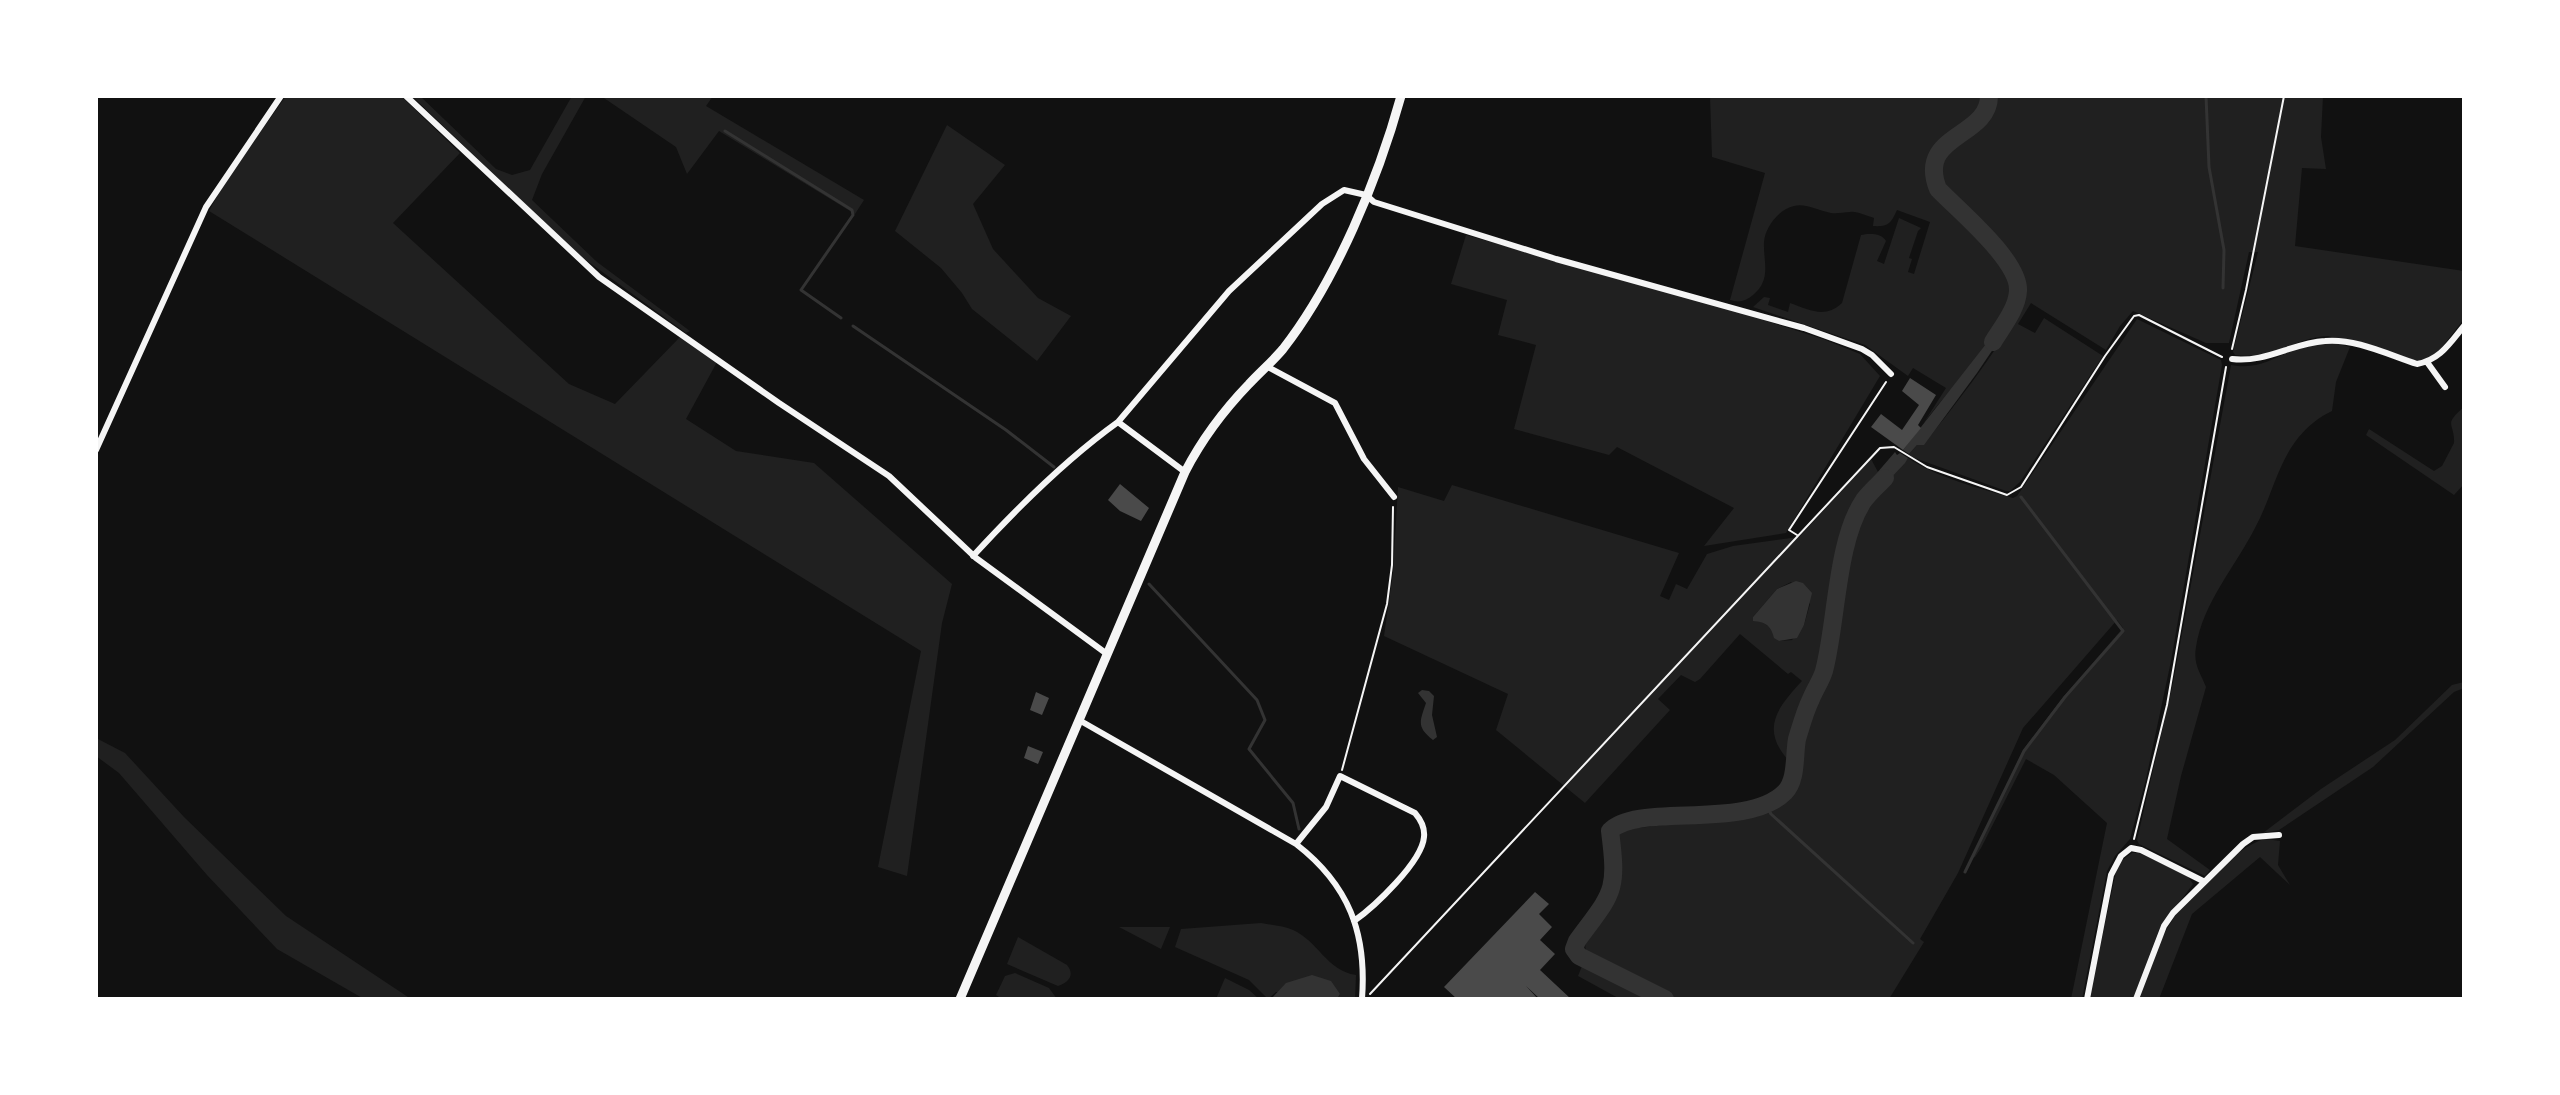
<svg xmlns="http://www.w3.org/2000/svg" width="2560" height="1095" viewBox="0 0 2560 1095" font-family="'Sofia Sans Condensed',sans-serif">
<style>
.green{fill:#202020;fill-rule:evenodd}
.water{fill:#333}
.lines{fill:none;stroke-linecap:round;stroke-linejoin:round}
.stream{stroke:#333;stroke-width:3}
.river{stroke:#333;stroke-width:18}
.building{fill:#4a4a4a}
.path{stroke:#f5f5f5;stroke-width:2}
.minor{stroke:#f5f5f5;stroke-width:6}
.secondary{stroke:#f5f5f5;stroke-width:9}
</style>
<rect width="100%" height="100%" fill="#111"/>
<path class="green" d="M286,96H401L460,153L393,223L569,384L615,404L680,337L717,362L686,419L736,451L814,463L952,584L942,623L907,876L878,867L921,651L209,211L225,182Z
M412,96H420L496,169L512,175L530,170L572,96H586L542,174L532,200L597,262L690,331L686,333L575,252Z
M601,96H713L706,106L864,200L855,214L719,131L687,174L676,147Z
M1710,96H1982L1981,111C1966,125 1945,133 1934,150C1898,204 2030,243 2012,301C1999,340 1948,390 1923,424L1946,388L1913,368L1908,376L1865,345L1753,307L1764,297L1770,298L1768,305L1788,312L1790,303C1810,310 1825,319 1842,303L1861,235C1869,233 1882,233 1886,241L1877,261L1884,264L1899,218L1921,228L1918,231L1909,258L1912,259L1908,272L1914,274L1930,222L1897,210C1891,223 1889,227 1873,226L1874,218C1867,216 1857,211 1850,212C1843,212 1838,214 1831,213C1819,211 1806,203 1794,206C1779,209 1765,227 1764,242C1763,262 1772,279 1753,295C1746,301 1739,303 1730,300L1765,173L1712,157Z
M1994,96H2323L2321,137L2326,169L2302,168L2295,246L2464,271V319L2435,356L2419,361L2328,336C2291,338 2279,360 2235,355L2233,352L2258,252H2249L2229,343H2206L2133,311L2120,326L2106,350L2031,303L2018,324L2035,333L2044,318L2103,356L2020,482L2010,491H2006L1912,457L1909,454L1918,444H1924C1945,418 2021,323 2023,295C2024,284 2017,269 2013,260C2001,237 1959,204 1939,185C1924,133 1995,143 1994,96Z
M947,125L1005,165L973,204L993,249L1038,298L1071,316L1037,361L972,309L962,293L941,268L895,231Z
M1466,235L1710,303L1823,339L1860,354L1880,376L1786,533L1704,546L1734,508L1617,447L1609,455L1514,429L1536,345L1498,335L1507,300L1451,284Z
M2137,319L2221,360L2222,365L2171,661L2146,779L2130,839L2115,856L2107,871L2082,999H2071L2107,823L2054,775L2026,759L1981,848L1975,857L1972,858L2023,750L2064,696L2123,628L2117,620L2023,728L1958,873L1920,939L1924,942L1889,999H1675L1586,955L1585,943L1616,899L1619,876L1618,830L1732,818L1769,808L1788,795L1802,752L1806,721L1832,662L1843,583L1855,528L1872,498L1908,458C1938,478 1978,488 2013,498L2017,496Z
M2331,342L2350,347L2336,382L2332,411C2319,417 2308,426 2298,438C2278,463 2271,498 2256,526C2236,566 2203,602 2196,647C2193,664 2200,672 2206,687L2181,776L2167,839L2210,870L2205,876L2139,844L2137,840L2173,683L2231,365C2263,371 2277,354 2305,346C2313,343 2322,343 2331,342Z
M2464,407V484L2454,495L2366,435L2369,429L2434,471L2442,466L2454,443C2455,422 2442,426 2464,407Z
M1871,459L1878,472L1850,508L1831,580L1820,668L1798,711L1789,761C1760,729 1777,708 1802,681L1791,672L1788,674L1740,634L1700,679L1695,682L1681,675L1658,699L1670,710L1585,803L1496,730L1508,694L1384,636L1393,573L1398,487L1444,501L1452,485L1679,553L1660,596L1669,600L1676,584L1687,589L1707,554L1733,546L1799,537ZM1791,582L1810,604L1804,625L1792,640L1779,641L1772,628L1753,617L1777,589Z
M2464,682V688L2454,692L2373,767L2279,830L2263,833L2321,789L2395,740L2452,685Z
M96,738L125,753L184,817L286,916L411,999H364L277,949L207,875L119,773L96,756Z
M2266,839L2280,841L2278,865L2290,885L2260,857L2192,914L2159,999H2139C2147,973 2158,941 2173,919C2188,896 2240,843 2266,839Z
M2132,853H2139L2187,875L2193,884L2159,930L2133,999H2089L2116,872L2121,861Z
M1261,923C1271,925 1284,926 1293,930C1318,941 1327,971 1356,975L1355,999H1337L1340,994L1276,992L1268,999L1249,980L1175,947L1181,929Z
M1119,927H1170L1161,949Z
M1018,937L1067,965C1075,975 1069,982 1058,986L1007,964Z
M1582,966L1650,999H1620L1578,976Z
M1015,973L1049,988L1057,999H1002L996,995L1005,976Z
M1225,978L1249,990L1259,999H1216Z"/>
<path class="water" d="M2002,320L2012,321L1977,373L1924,445H1917L1909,454L1903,450L1986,344Z
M1895,452L1897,455L1900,453L1908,458L1905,463L1872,498L1864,488Z
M1796,581L1803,583L1812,593L1804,625L1797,638L1779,641L1774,638C1771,625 1765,622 1753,621V617L1777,589Z
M1422,690L1429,691L1434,696L1432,715L1437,737L1433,740C1416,727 1420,721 1426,703L1418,693Z
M1312,975L1331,981L1340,994L1337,999H1271L1286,983Z"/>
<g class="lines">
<path class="stream" d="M2206,96L2209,167L2224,250L2223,288
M725,131L852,210L853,215L801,290L841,318
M853,326L1006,430L1054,467
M1149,584L1257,700L1265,720L1249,749L1293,803L1299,829
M1765,803L1771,814L1913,943
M1965,872L2024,751L2065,697L2123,631L2021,497"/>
<path class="river" d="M1989,96C1989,138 1916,134 1938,189C1959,211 2020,261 2018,291C2017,309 2002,327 1993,342
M1665,999L1579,956L1574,949L1577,941C1613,892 1618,893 1610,831C1637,802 1747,831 1785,792C1797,780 1794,755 1797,739C1801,726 1805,711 1811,699C1815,689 1821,681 1824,671C1837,622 1836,541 1864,500C1870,492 1878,485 1885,478"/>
</g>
<path class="building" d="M1910,378L1936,395L1918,425L1921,428L1903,450L1871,427L1881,414L1902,430L1919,405L1902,391Z
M1120,484L1149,508L1141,521L1120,511L1108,500Z
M1036,692L1049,698L1042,715L1030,710Z
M1028,746L1043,752L1038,764L1024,758Z
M1535,892L1549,904L1539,914L1552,927L1540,940L1555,954L1540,970L1571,999H1540L1526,986L1538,999H1457L1444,987Z"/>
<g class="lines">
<path class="path" d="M2232,349L2246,290L2284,96
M1797,535L1789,530L1886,382
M1342,770L1387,604L1392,565L1393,507
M2134,839L2167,705L2226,367
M1370,994L1880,448L1894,447L1927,467L2007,495L2021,487L2105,356L2134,316L2139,315L2222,357"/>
<path class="minor" d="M406,96L599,277L779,403L889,476L976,558L1107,654
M2232,359C2266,363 2292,343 2325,341C2355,338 2389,355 2417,364C2440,360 2450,343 2464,326
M2427,362L2445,387
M1266,366L1335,403L1364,459L1394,497
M1118,422L1229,291L1322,204L1344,190L1366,195L1374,202L1556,259L1804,328L1862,349L1872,355L1891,374
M96,450L206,207L281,96
M973,556C1017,508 1065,460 1118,422L1185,472
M1079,720L1296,844C1349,885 1367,933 1362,999
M1296,844L1326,807L1340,776L1415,813C1421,820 1425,828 1424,837C1422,862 1374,907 1354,921
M2087,999L2111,875L2121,856L2131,848L2141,850L2203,881
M2136,999L2164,926L2173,913L2243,844L2253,837L2279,835"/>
<path class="secondary" d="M960,999L1185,472C1202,439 1223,411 1249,384C1260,372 1273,361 1283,349C1336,281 1378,179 1401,96"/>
</g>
<rect width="2560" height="1095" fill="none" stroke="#ffffff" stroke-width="196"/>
</svg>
